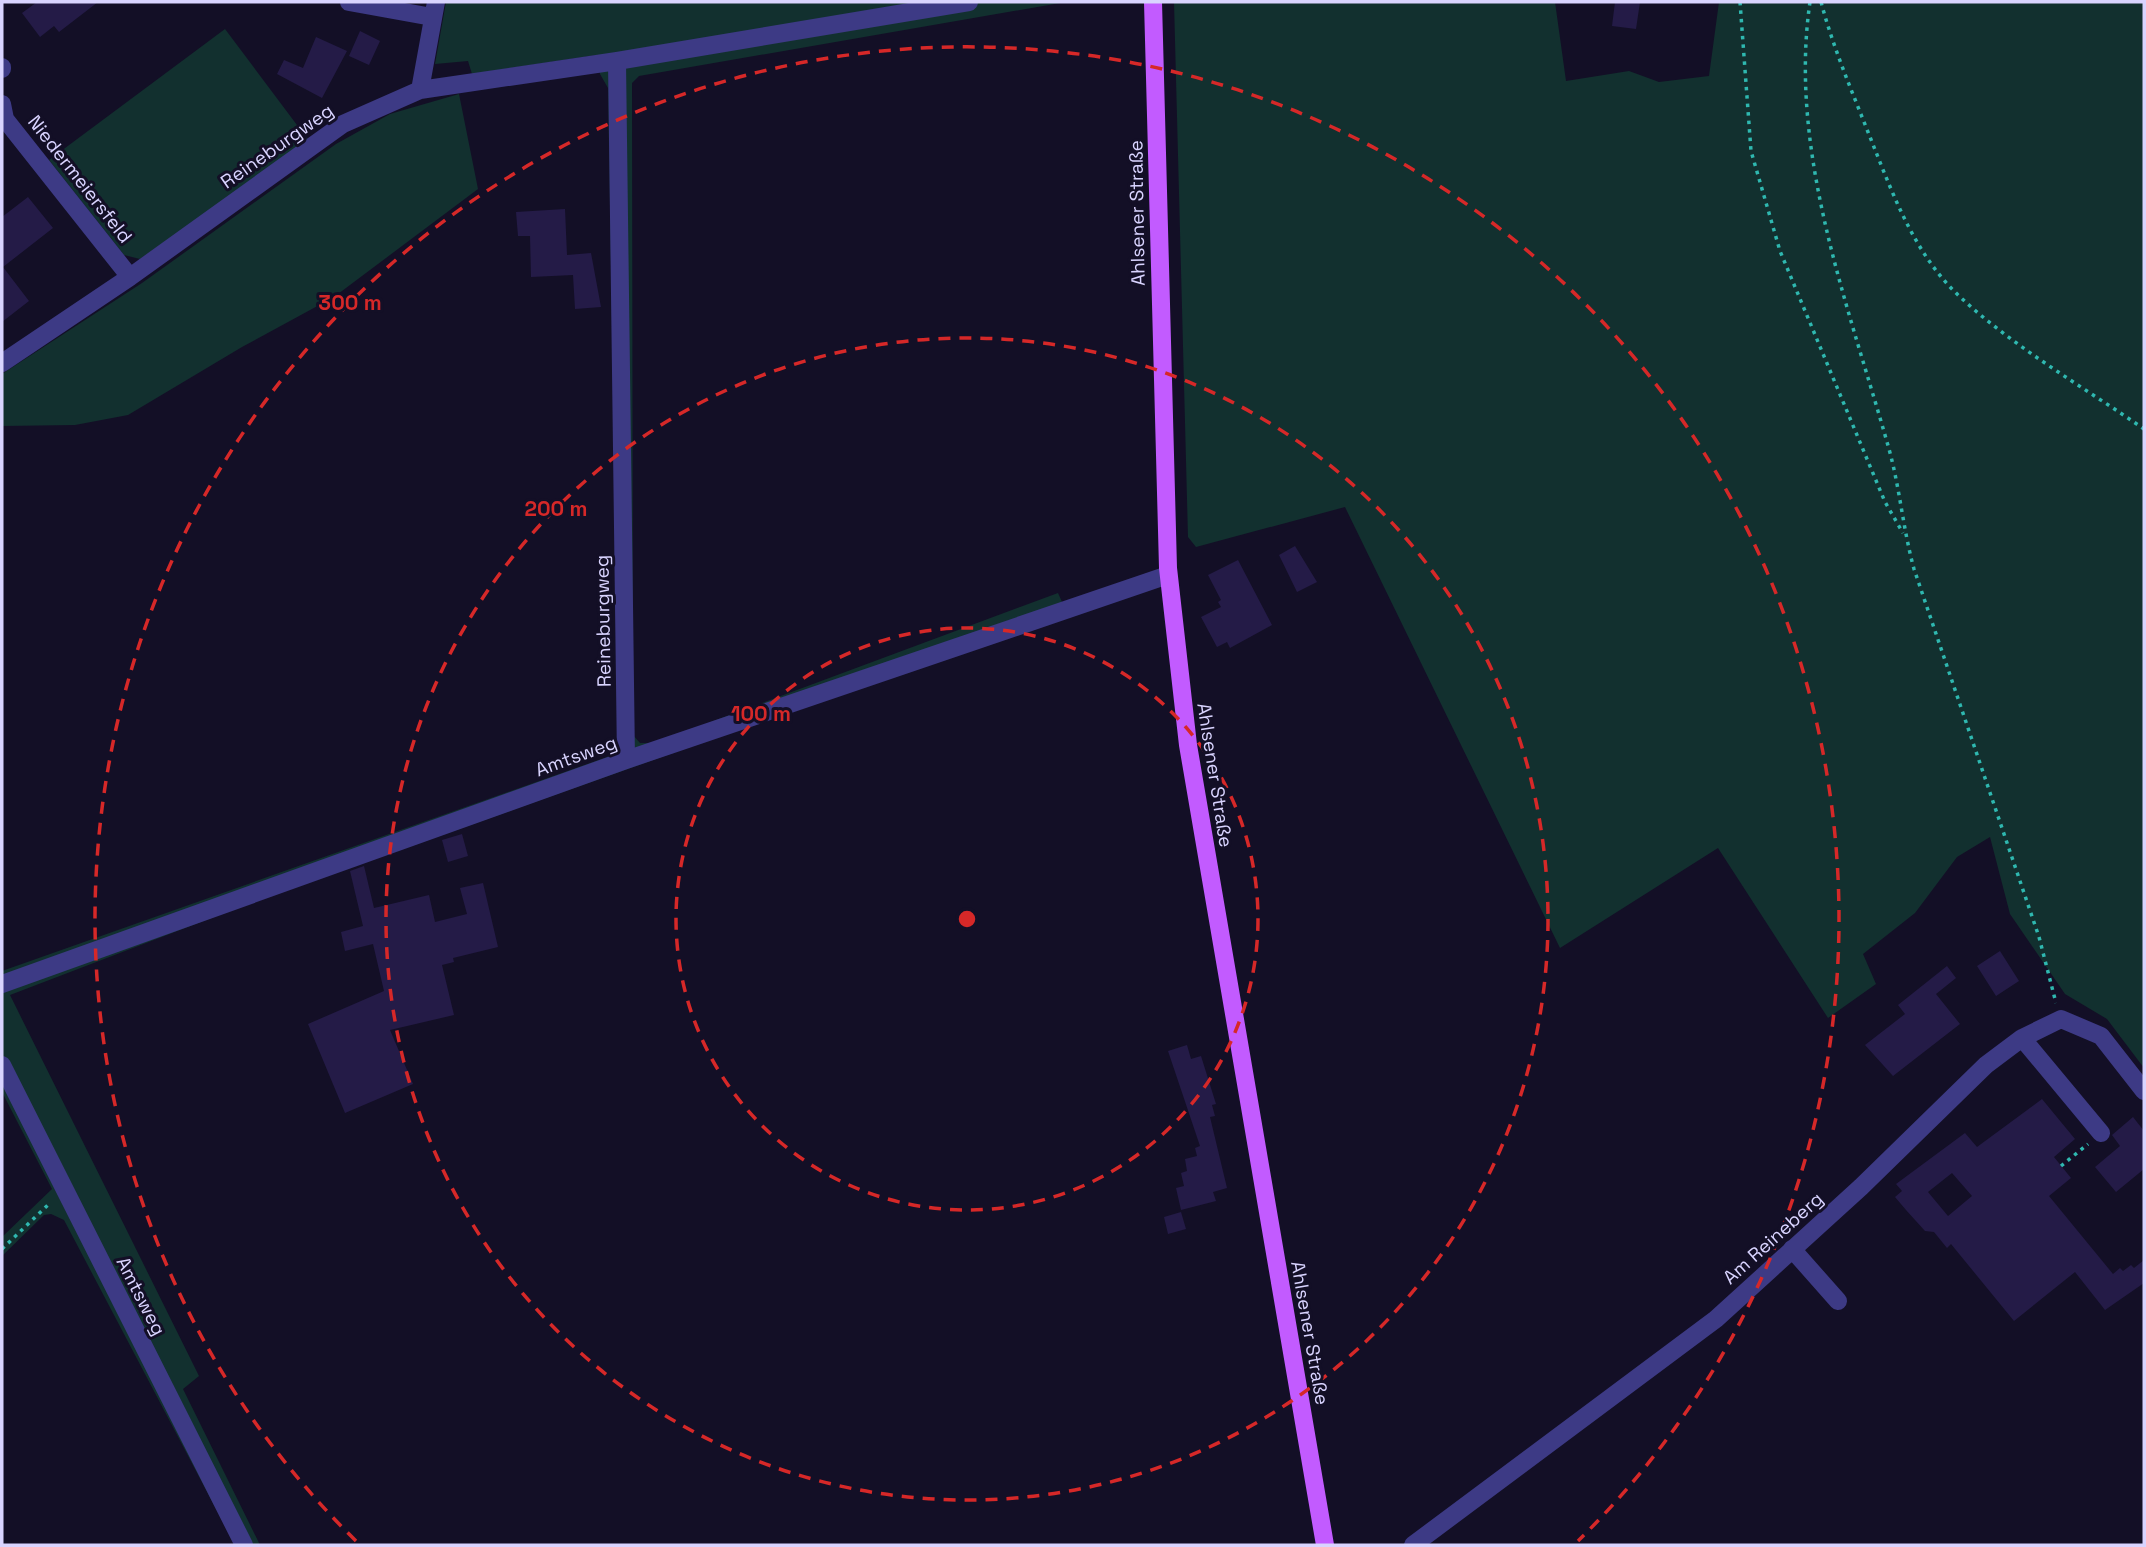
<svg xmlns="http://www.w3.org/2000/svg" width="2146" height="1547" viewBox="0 0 2146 1547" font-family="'Space Grotesk',sans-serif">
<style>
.green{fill:#12302f}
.building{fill:#241b47;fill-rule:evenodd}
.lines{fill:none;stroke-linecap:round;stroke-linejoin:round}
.path{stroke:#2fb8b0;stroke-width:3.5;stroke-dasharray:3.5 5;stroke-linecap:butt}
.minor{stroke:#3d3a85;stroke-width:18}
.major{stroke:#c25bff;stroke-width:18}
.ring{fill:none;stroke:#d62828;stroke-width:3.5;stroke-dasharray:12 9}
.labels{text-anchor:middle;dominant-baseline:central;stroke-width:6;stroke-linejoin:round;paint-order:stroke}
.street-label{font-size:19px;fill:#d9d4ff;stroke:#130f26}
.centre{fill:#d62828;stroke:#130f26;stroke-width:3.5}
.ring-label{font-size:21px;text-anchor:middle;font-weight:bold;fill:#d62828;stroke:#130f26;stroke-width:6;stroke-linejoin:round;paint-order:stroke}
</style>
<rect width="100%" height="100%" fill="#130f26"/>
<path class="green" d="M446,2H1066L639,76L632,83L633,735L640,743H654L1058,593L1067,613L248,904L10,995L199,1376L183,1389L260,1545H235L64,1220L51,1214L44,1215L2,1256V1237L52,1189L2,1092V971L607,757L619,745L608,88L600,74L597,55L472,74L468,61L435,64Z
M1174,2H1555L1566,81L1629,71L1659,82L1709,76L1719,2H2144V1068L2107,1019L2065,994L2010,914L1990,837L1957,857L1915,913L1863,954L1876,984L1828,1018L1718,848L1560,948L1345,507L1196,547L1188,537Z
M225,29L309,141L140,259L124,255L49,160Z
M459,94L478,189L334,297L242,347L128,415L75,425L2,426V374L142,283L336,144L390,114Z"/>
<path class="building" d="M37,2H98L59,32L54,26L40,37L22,13Z
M1615,2H1640L1636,29L1612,26Z
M360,31L380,41L369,65L349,56Z
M316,37L347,51L322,98L277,74L284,60L303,68Z
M28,197L53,228L3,267L29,301L2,322V217Z
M565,209L567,255L591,253L601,307L575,309L573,275L531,277L530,236H518L516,212Z
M1295,546L1317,582L1297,592L1279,555Z
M1238,560L1272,625L1230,648L1227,642L1217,647L1201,617L1221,607L1218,602L1221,600L1208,575Z
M462,834L468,856L448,862L442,840Z
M364,866L374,908L429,895L435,922L467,914L460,888L483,883L498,947L453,958L454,962L442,965L454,1015L390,1030L413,1084L345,1113L308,1024L384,991L373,944L345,951L341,932L363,926L350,871Z
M2000,951L2019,981L1996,996L1977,966Z
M1947,966L1956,978L1936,994L1960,1024L1893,1076L1865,1045L1905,1014L1898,1005Z
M1187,1045L1191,1059L1201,1056L1216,1104L1212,1105L1215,1116L1210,1117L1227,1188L1213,1192L1216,1201L1181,1210L1176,1188L1184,1186L1181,1173L1187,1171L1185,1159L1197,1156L1195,1148L1200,1146L1168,1051Z
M2042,1099L2075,1139L2054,1157L2071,1178L2049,1196L2113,1274L2120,1268L2123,1271L2131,1265L2134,1268L2144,1260V1283L2105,1310L2075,1272L2014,1321L1951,1244L1947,1248L1934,1232L1925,1231L1906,1210L1895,1197L1902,1191L1896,1184L1965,1133L1977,1147ZM1952,1173L1972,1196L1948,1216L1928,1192Z
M2133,1117L2144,1131V1169L2116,1192L2095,1167L2120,1146L2112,1135Z
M1181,1212L1186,1229L1168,1234L1164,1217Z"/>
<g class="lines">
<path class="path" d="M1740,2L1751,151L1780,251L1885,502L1903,533
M1810,2C1788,152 1849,307 1889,449C1900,489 1903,529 1914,569L2039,937L2056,1003
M1821,2C1833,47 1851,89 1868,132C1891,189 1912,251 1958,295C2013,347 2082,386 2144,429
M2061,1166L2088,1144
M2,1249L51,1202"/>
<path class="minor" d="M349,2L432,17
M617,61L626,760
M2,67V69
M420,90L436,2
M2,104L5,119L130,277
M2,363L130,277L343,124L420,90L617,61L969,2
M2,984L626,760L1168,575
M2022,1038L2101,1133
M2,1065L244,1545
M1792,1249L1838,1301
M1413,1545L1716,1319L1861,1187L1986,1065L2022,1038L2061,1019L2101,1036L2144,1091"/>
<path class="major" d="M1153,2L1168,568L1188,745L1325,1545"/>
</g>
<g class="ring">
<circle cx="967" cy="919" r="291"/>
<circle cx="967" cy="919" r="581"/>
<path d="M356 1541A872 872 0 1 1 1578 1541"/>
</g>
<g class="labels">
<g class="street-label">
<text transform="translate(277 146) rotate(-35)">Reineburgweg</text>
<text transform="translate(80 179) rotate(52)">Niedermeiersfeld</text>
<text transform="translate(1137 213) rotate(-91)">Ahlsener Straße</text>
<text transform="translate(603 621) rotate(-91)">Reineburgweg</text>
<text transform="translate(576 756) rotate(-20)">Amtsweg</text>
<text transform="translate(1215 775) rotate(81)">Ahlsener Straße</text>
<text transform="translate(1773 1238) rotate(-42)">Am Reineberg</text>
<text transform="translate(141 1296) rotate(63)">Amtsweg</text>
<text transform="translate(1310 1333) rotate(80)">Ahlsener Straße</text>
</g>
</g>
<circle cx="967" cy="919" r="10" class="centre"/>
<g class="ring-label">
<text x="350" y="310">300 m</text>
<text x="556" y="516">200 m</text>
<text x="761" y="721">100 m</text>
</g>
<rect width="2146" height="1547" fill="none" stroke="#d9d4ff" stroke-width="7"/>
</svg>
